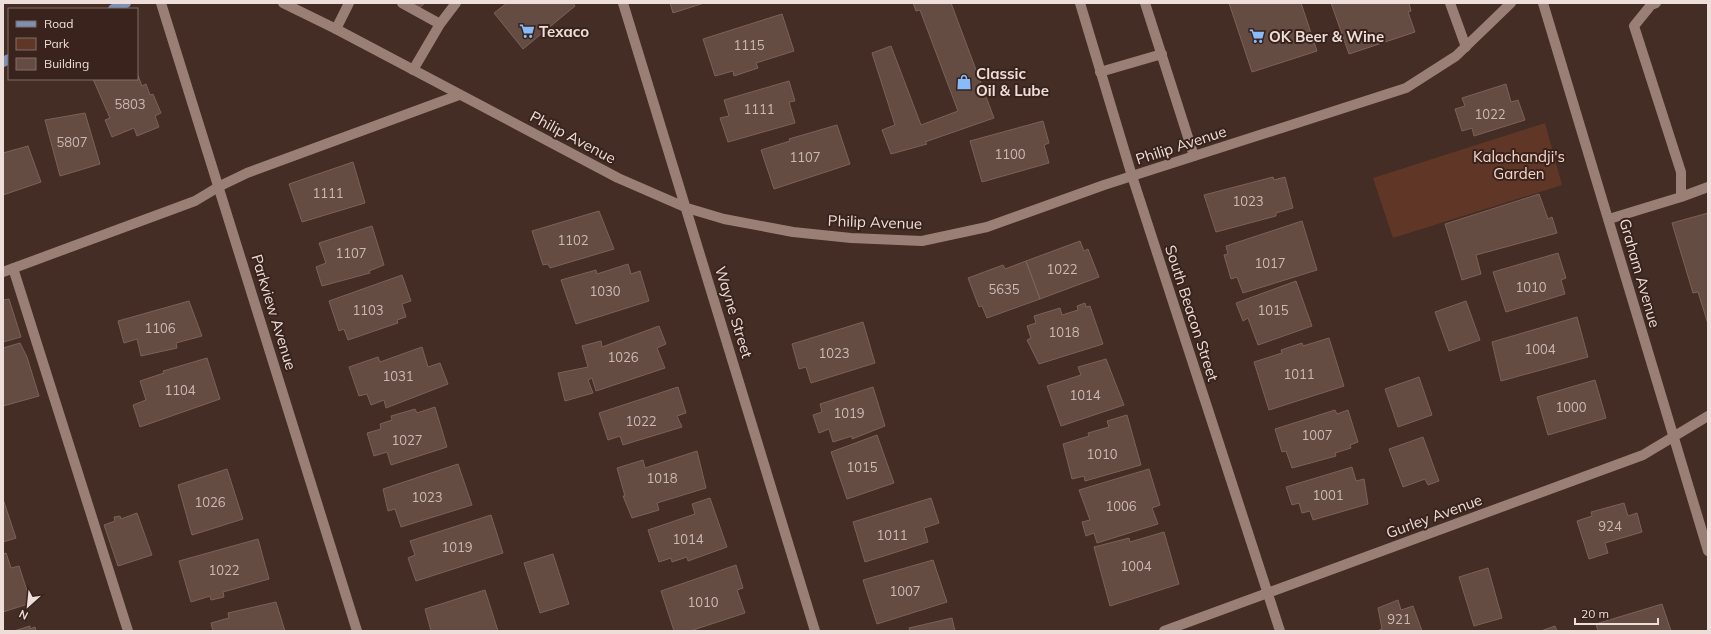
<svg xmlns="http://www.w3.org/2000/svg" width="1711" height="634" viewBox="0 0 1711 634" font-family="Mulish,sans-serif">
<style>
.green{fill:#603627}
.building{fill:#644c43;stroke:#7b6259}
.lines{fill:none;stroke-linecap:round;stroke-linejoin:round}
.service{stroke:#9a7f76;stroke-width:10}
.minor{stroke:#9a7f76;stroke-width:10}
.tertiary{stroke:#9a7f76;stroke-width:10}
.primary{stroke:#7b90b5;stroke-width:10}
.labels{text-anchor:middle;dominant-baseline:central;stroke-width:4;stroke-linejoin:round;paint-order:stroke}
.number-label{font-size:13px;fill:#cbbab4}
.poi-label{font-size:15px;font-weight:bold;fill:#edded9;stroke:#39231c;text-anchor:start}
.street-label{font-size:15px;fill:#edded9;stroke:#39231c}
.park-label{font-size:15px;fill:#f6d5c9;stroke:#39231c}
</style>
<rect width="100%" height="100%" fill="#432d25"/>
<path class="green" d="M1545,123L1562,185L1393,238L1373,178Z"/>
<path class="building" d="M411,3H425L417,10Z
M507,3H573L575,6L523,49L494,13Z
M670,3H704L673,13Z
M913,3H951L994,118L925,142L927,144L891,154L882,130L895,125L872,53L891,46L921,125L958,111L920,10L916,11Z
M1229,3H1301L1317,51L1252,72Z
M1331,3H1409L1411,11L1408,12L1415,32L1349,54Z
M782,14L794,51L756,63L758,68L734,76L733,71L715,76L703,39Z
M137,73L142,86L146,84L150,95L153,94L161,113L155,116L159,127L137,136L134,128L112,137L105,120L110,118L93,79H137Z
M789,81L795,101L789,102L795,123L728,142L720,118L729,116L724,100Z
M1506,84L1511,102L1518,100L1525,120L1474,136L1472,128L1462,131L1455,109L1465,106L1462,98Z
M85,113L100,164L60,176L45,120Z
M1043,121L1049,143L1044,145L1049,163L982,182L970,141Z
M837,125L850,164L774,189L761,150L790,141L789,139Z
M28,146L41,182L3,195V153Z
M353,162L365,203L302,222L289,184Z
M1273,177L1274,180L1285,177L1293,208L1276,213V216L1216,232L1204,195Z
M1539,194L1548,219L1552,217L1557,233L1476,255L1481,274L1462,280L1445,224Z
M599,211L614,249L550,268L548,264L543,265L532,231Z
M1708,213V324L1698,292L1693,293L1672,223Z
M1302,221L1317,270L1243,293L1237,277L1231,279L1224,255L1228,254L1226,246Z
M372,226L384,265L369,271L370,273L322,286L316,267L326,263L319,243Z
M1080,241L1084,251L1088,249L1099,277L1040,299L1026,261Z
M1558,253L1566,278L1561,280L1565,294L1506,312L1493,272Z
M1026,261L1040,299L987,318L982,306L979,307L968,278L1003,265L1005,269Z
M628,264L631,274L640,271L649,301L576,324L561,280L596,270L597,274Z
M402,275L411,301L402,304L406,317L397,320L398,323L348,340L344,329L339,331L329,301Z
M1296,281L1312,326L1258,345L1248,318L1243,321L1236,303Z
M9,299L21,337L3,342V300Z
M189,301L202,336L176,343L177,348L141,356L137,339L124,343L118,321Z
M1466,301L1480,340L1449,351L1435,312Z
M1085,303L1086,307L1090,306L1103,344L1039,364L1027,340L1031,338L1027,326L1036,323L1034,316L1060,308L1062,315L1078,310L1077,306Z
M1577,317L1588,357L1501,381L1492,342Z
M863,322L875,363L811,383L806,367L799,369L792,344Z
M659,326L666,344L657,348L665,368L596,391L592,378L588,380L593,393L565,401L558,373L588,367L582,346L601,341L602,347Z
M1329,338L1344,386L1269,410L1254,362L1282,353L1281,350L1302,343L1303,346Z
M20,343L27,357L39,396L3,406V348Z
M422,347L428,367L440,363L448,384L386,408L384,400L371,405L367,394L359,396L349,367L378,357L380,362Z
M207,358L220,399L140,427L133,405L146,400L140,381L164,373L163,371Z
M1106,359L1124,405L1061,426L1047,386L1081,375L1078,367Z
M1419,377L1432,415L1398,427L1385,389Z
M1595,380L1606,418L1548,435L1537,397Z
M678,387L686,413L677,416L682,427L623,445L620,436L608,440L599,413Z
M873,387L885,426L852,439V436L833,442L829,429L819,433L813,415L822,412L820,404Z
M435,407L447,447L391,465L387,452L374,456L367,433L381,429L380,424L392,420L391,416L415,409L417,413Z
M1335,410L1337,414L1348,410L1358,442L1350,445L1351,448L1335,453L1336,456L1292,468L1286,451L1282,452L1275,429Z
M1127,415L1141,465L1085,481L1084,476L1072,479L1063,444L1089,436L1088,433L1109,427L1107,421Z
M877,435L894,483L847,499L831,452Z
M1423,437L1439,481L1428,485L1425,479L1403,487L1389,449Z
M697,451L706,488L657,503L659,510L632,518L623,496H625L617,468L643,460L645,468Z
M458,464L472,505L401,527L395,509L388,511L383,489Z
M1352,467L1356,481L1364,479L1368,504L1313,520L1310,511L1302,513L1299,503L1292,505L1286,487Z
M227,469L243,519L192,535L178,485Z
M1149,469L1160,505L1152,508L1158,524L1097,543L1094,533L1086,536L1082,522L1090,520L1079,490Z
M710,498L727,547L688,561L687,557L672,562L671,558L659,562L648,530L695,514L692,504Z
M931,498L939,523L924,528L928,542L865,562L853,522Z
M3,499L16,538L3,542Z
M1624,503L1628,516L1637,513L1642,532L1605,543L1608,553L1589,559L1577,521L1592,516L1591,512Z
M137,513L152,555L118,566L104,525L115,521L114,517L120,516L121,519Z
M491,515L503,553L416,581L408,558L415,555L410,541Z
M1164,532L1179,584L1110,606L1094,547L1129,538L1130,542Z
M258,539L269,579L223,592L224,597L211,600L210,596L191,602L179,561Z
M6,553L11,568L19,566L31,603L3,612V554Z
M553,554L569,604L540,613L524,563Z
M933,560L947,602L877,624L863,580Z
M736,565L743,588L737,590L745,613L690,631H674L661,591Z
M1488,568L1502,618L1474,626L1459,577Z
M485,590L498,631H431L425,609Z
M1398,600L1401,610L1413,606L1422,631H1377L1382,629L1378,608Z
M276,602L285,631H213L211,623L229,618L228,613Z
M1662,604L1671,631H1598L1596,624Z
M952,618L955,631H910L909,628Z
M30,626V629L35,627L36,631H14Z
M1555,626L1557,631H1541Z"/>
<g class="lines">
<path class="service" d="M402,3L440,24
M1145,3L1194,156
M1450,3L1466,47
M336,29L349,3
M413,70L440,24L456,3
M1100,72L1162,54
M1681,197L1708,187
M1609,219L1681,197V172L1634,26L1651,5L1656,3
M13,268L128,631
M3,272L195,201L220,186L247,173L459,95"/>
<path class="minor" d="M161,3L357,631
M283,3L336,29L618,178L687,208L724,219L793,232L851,238L922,241L987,227L1104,185L1406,88L1456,56L1511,3
M623,3L815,631
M1164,631L1643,455L1708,416"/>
<path class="tertiary" d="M1080,3L1132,176L1280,631
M1543,3L1708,551"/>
<path class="primary" d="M113,9L126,3
M3,62L9,59"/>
</g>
<defs>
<g id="supermarket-bare" transform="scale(1.2)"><path d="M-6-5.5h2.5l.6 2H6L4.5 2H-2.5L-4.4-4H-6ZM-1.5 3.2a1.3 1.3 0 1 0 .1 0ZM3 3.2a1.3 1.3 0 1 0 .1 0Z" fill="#88bbfc" stroke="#39231c" stroke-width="2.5" paint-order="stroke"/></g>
<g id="shop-bare" transform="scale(1.2)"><path d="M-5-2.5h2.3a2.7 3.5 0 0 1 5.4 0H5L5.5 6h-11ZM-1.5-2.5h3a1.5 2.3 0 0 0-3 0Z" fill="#88bbfc" stroke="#39231c" stroke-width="2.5" paint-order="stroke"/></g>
</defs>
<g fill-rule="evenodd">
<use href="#supermarket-bare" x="527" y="31"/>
<use href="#supermarket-bare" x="1257" y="36"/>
<use href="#shop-bare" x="964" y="82"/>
</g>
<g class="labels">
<g class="number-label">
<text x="749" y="45">1115</text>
<text x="130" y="104">5803</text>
<text x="759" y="109">1111</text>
<text x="1490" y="114">1022</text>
<text x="72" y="142">5807</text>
<text x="1010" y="154">1100</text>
<text x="805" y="157">1107</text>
<text x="328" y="193">1111</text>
<text x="1248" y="201">1023</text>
<text x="573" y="240">1102</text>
<text x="351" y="253">1107</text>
<text x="1270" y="263">1017</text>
<text x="1062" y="269">1022</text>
<text x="1531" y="287">1010</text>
<text x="1004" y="289">5635</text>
<text x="605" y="291">1030</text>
<text x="368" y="310">1103</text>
<text x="1273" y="310">1015</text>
<text x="160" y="328">1106</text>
<text x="1064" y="332">1018</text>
<text x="1540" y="349">1004</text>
<text x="834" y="353">1023</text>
<text x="623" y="357">1026</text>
<text x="1299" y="374">1011</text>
<text x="398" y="376">1031</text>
<text x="180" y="390">1104</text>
<text x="1085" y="395">1014</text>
<text x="1571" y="407">1000</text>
<text x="849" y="413">1019</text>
<text x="641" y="421">1022</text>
<text x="1317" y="435">1007</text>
<text x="407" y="440">1027</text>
<text x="1102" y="454">1010</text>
<text x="862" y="467">1015</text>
<text x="662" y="478">1018</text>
<text x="1328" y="495">1001</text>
<text x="427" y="497">1023</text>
<text x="210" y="502">1026</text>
<text x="1121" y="506">1006</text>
<text x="1610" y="526">924</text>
<text x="892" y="535">1011</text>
<text x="688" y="539">1014</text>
<text x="457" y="547">1019</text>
<text x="1136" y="566">1004</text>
<text x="224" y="570">1022</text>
<text x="905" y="591">1007</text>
<text x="703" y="602">1010</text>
<text x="1399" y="619">921</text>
</g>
<g class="poi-label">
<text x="539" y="31">Texaco</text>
<text x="1269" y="36">OK Beer &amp; Wine</text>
<text x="976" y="73">Classic<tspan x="976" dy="17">Oil &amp; Lube</tspan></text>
</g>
<g class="street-label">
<text transform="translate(573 137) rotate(28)">Philip Avenue</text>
<text transform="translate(1181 145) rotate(-18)">Philip Avenue</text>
<text transform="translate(875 222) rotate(2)">Philip Avenue</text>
<text transform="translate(1640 273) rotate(74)">Graham Avenue</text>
<text transform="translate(274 312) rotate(73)">Parkview Avenue</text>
<text transform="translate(734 312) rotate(73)">Wayne Street</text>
<text transform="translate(1192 313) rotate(72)">South Beacon Street</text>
<text transform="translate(1434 516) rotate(-20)">Gurley Avenue</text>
</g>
<g class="park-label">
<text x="1519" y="156">Kalachandji's<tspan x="1519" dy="17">Garden</tspan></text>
</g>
</g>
<rect width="1711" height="634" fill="none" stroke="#edded9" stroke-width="8"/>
<rect x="8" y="8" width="130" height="72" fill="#39231c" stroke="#816e68"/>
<rect x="16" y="21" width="20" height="6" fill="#7b90b5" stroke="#816e68"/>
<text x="44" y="28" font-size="12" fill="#edded9">Road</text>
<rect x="16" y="38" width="20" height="12" fill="#603627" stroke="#816e68"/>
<text x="44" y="48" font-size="12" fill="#edded9">Park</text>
<rect x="16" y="58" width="20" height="12" fill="#644c43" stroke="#816e68"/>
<text x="44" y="68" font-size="12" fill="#edded9">Building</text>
<g transform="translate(28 606) rotate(207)" stroke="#39231c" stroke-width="3" paint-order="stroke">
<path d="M0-3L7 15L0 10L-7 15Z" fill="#edded9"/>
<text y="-6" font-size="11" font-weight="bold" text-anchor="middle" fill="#edded9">N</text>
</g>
<path d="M1575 618v6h83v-6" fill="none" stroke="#edded9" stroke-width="2"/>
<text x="1581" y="618" font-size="12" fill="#edded9" stroke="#39231c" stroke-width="3" paint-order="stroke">20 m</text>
</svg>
